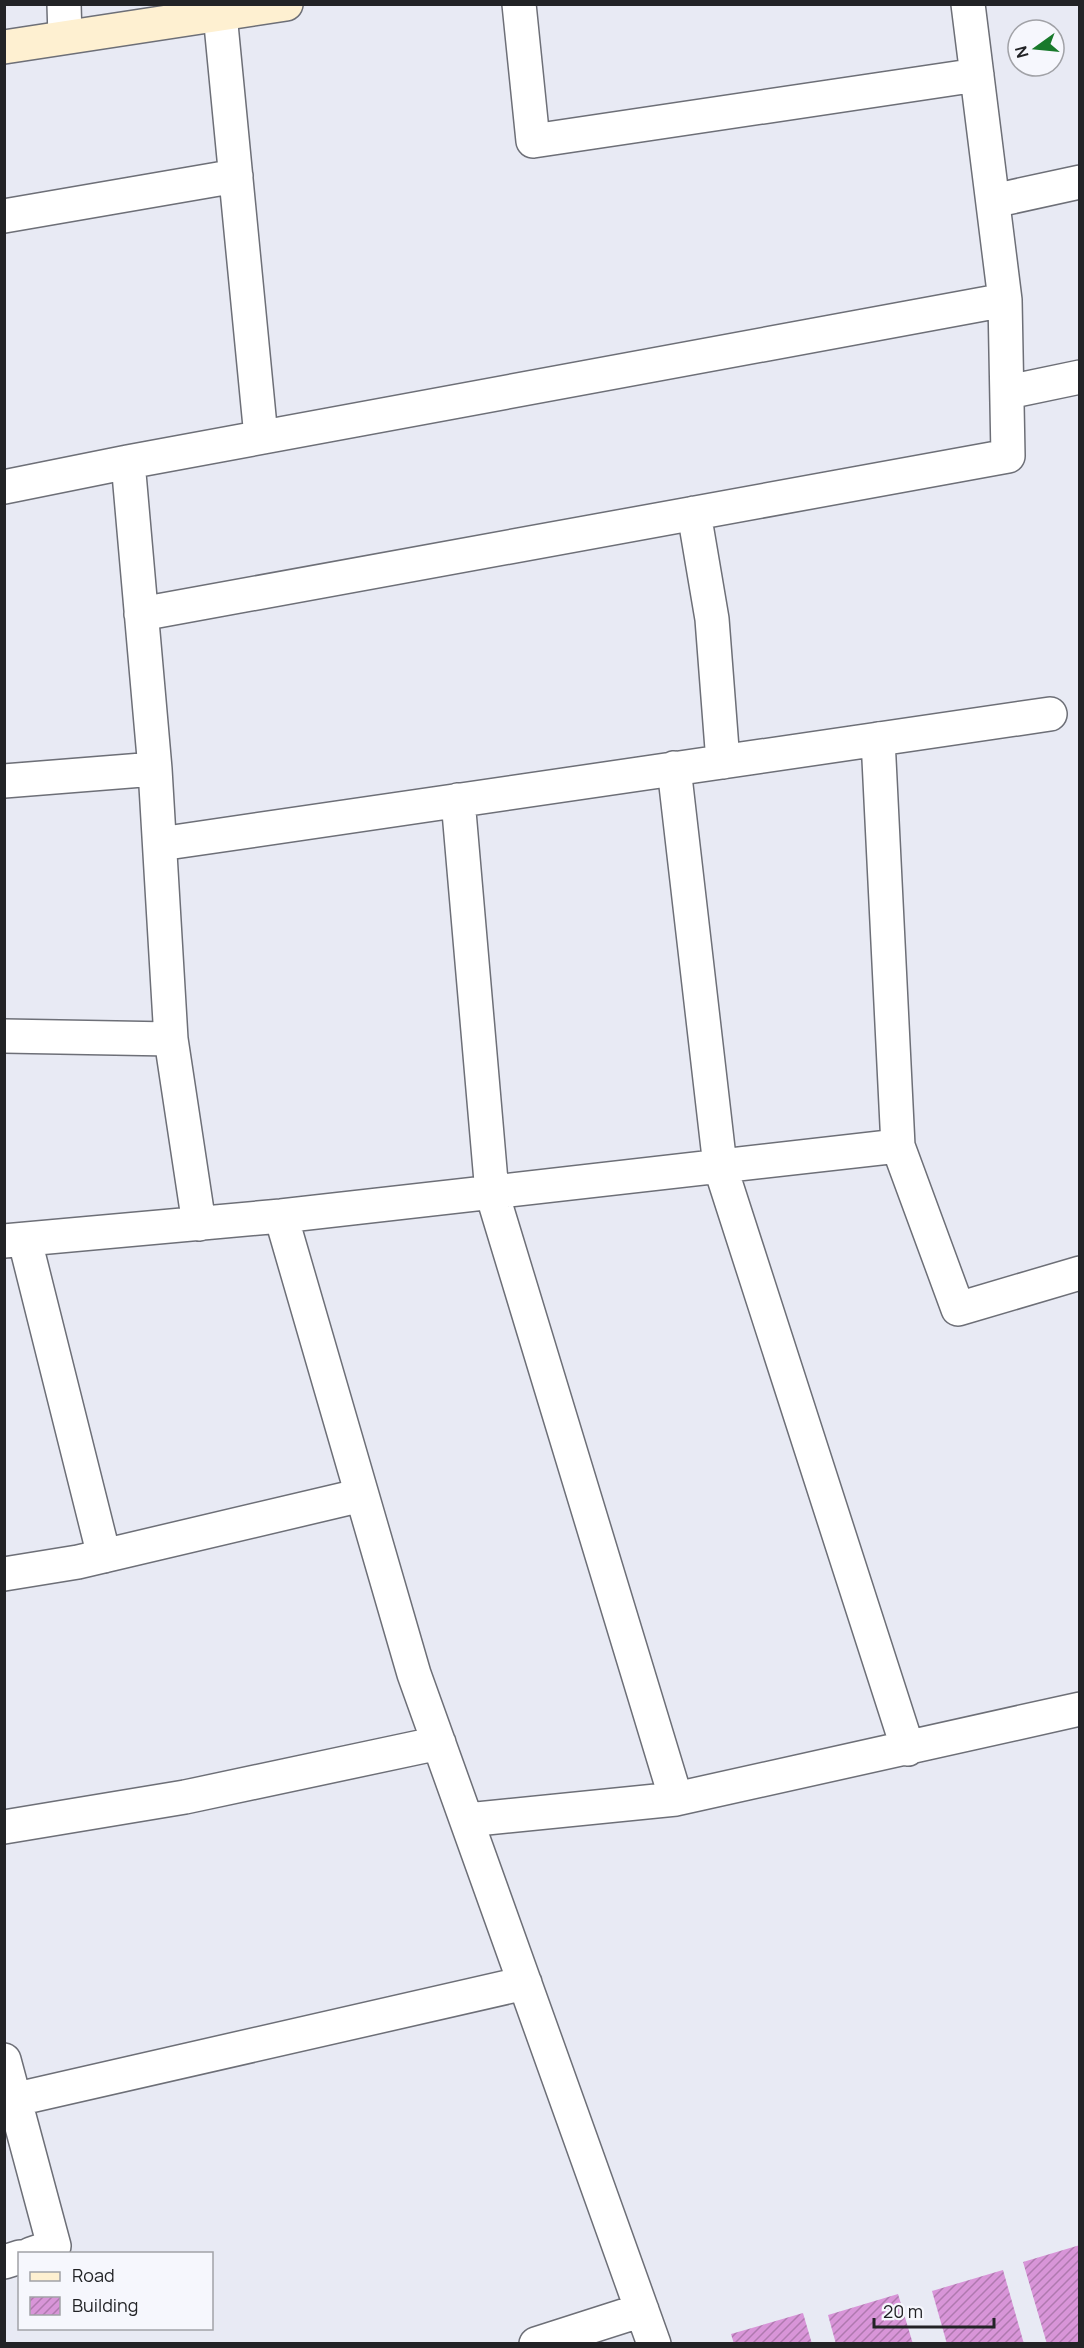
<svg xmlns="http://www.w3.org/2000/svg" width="1084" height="2348" viewBox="0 0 1084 2348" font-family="Manrope,sans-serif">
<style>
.building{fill:url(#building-hatch)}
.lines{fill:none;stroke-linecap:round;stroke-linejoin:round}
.minor-casing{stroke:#6d6f77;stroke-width:36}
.secondary-casing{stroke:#6d6f77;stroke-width:36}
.minor{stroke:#fff;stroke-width:33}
.secondary{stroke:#fef0d1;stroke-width:33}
</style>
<defs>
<pattern id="building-hatch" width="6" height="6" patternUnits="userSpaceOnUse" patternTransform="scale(1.5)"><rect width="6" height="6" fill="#d895d8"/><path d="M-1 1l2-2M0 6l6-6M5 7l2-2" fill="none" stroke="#af79af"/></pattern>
</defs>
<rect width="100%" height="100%" fill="#e8eaf4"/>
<path class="building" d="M1080,2245V2344H1047L1023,2262Z
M1003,2270L1024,2344H947L932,2291Z
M898,2294L913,2344H836L828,2315Z
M803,2313L812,2344H734L731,2334Z"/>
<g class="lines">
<g class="minor-casing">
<path id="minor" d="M64,4L65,37
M519,4L533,141L977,75
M220,14L261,437
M993,201L1080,182
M4,216L236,176
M1008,392L1080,377
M128,462L155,769L171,1039L199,1224
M4,487L128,462L1005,300
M694,513L712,619L723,762
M141,614L1008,456L1005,300L968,4
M878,739L898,1146L958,1309L1080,1273
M674,768L720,1166L908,1749
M4,781L155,769
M458,800L492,1193L676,1799
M160,844L1050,714
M4,1036L171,1039
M281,1216L414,1674L654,2344
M4,1241L281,1216L898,1146
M25,1241L104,1556
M4,1574L78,1562L362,1495
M467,1820L676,1799L1080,1709
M4,1827L185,1797L439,1743
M4,2060L54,2246L31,2254
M4,2102L525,1983
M4,2262L20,2257
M536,2344L642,2310"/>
</g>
<g class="secondary-casing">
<path id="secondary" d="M4,47L286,4"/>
</g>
<use href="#minor" class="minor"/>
<use href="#secondary" class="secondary"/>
</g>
<rect width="1084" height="2348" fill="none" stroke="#222326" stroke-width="12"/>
<rect x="18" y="2252" width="195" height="78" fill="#f6f7fd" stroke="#a1a2a7" stroke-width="1.5"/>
<rect x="30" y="2272" width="30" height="9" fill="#fef0d1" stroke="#a1a2a7" stroke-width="1.5"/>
<text x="72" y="2282" font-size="18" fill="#222326">Road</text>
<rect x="30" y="2297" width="30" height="18" fill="url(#building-hatch)" stroke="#a1a2a7" stroke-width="1.5"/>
<text x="72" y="2312" font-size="18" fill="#222326">Building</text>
<g transform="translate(1036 48) rotate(255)"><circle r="28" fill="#f6f7fd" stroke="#a1a2a7" stroke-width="1.5"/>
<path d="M0-4.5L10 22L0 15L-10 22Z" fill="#18792b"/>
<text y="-9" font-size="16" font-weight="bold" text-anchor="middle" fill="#222326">N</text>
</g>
<path d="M874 2318v9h120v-9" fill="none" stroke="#222326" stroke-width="3"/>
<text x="883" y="2318" font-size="18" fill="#222326" stroke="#f6f7fd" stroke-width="4.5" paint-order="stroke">20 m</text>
</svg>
